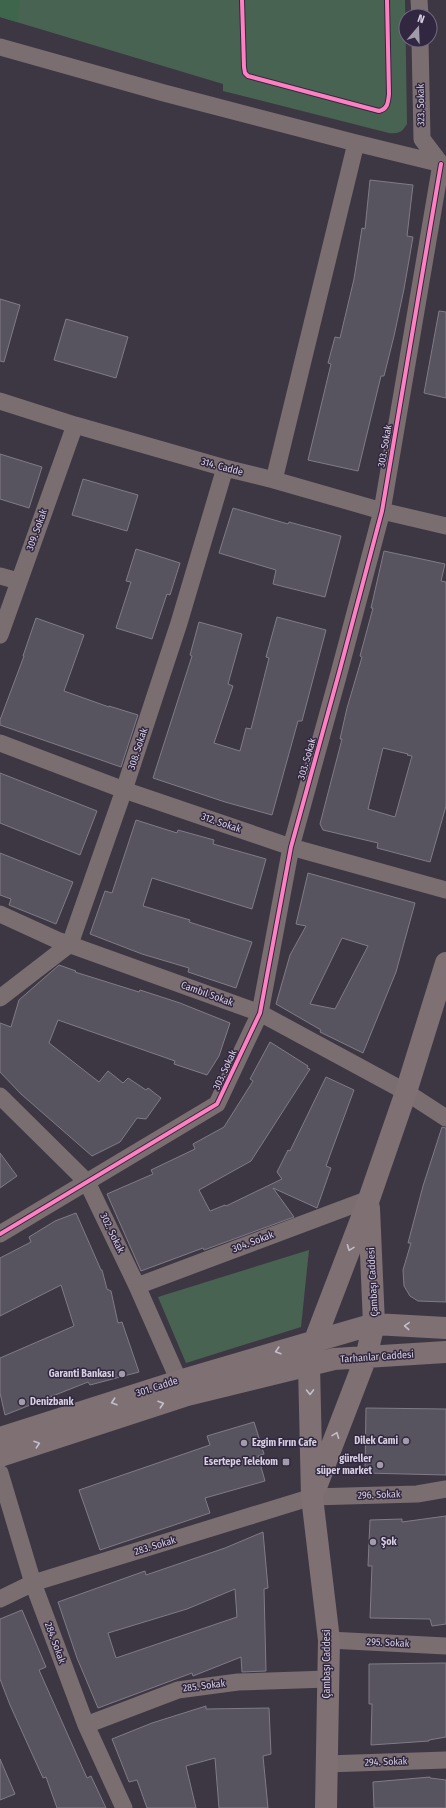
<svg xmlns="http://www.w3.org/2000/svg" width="446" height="1808" viewBox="0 0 446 1808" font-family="'Fira Sans Condensed',sans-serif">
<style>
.green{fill:#496352}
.forest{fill:#3e664d}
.building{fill:#58545f;stroke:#807b87;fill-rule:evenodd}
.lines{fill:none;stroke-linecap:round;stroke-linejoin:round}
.street{stroke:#7b6e70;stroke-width:17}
.secondary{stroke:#7e7073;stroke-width:22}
.cycleway-casing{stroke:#322740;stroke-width:6}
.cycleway{stroke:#ff80c0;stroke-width:4}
.oneway{stroke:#c5becb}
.poi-dot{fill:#a19baa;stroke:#322740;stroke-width:1.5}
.labels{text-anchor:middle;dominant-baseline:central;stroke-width:3;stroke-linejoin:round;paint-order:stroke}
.street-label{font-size:10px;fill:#d7d1e1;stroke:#322740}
.poi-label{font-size:10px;font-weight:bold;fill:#d7d1e1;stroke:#322740;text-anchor:end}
</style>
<rect width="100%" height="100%" fill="#3d3744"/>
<path class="green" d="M0,0H405L407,124C402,132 399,134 389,133L223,91V84L0,17Z
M309,1250L301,1327L186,1363L158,1297Z"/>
<path class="forest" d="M0,0H20L17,22L0,17Z"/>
<path class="building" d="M370,180L413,185L407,236L413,237L404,289L394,336L384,376H381L358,471L308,460L331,364L328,363L335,337L340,338L354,279L362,228L365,229Z
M0,299L20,305L4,362L0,361Z
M439,311L446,312V398L424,393Z
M66,319L128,337L116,378L54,360Z
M0,454L42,467L29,508L0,499Z
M83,479L138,495L127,531L72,515Z
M233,508L288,524L289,522L341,536L325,597L273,584L276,570L219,553Z
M136,549L180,563L170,595L167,594L152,639L116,628L131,582L126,581Z
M384,551L445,564L441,581L446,582V806L430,862L377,848L378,843L323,830L320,824L342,739H340L347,708L362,657L360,656L373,608H371ZM383,748L408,754L407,755L412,756L395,817L368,809Z
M277,617L326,630L302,721H298L272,815L225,802L153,778L192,656L190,655L199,622L242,634L228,684L233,686L214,743L240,751L246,728L251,729L269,658L266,657Z
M36,618L84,635L64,691L109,707V706L138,715L121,767L0,725V720L24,656H23Z
M0,773L97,811L80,855L0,823Z
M136,820L177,833L178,830L214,840L213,844L266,859L252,909L152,878L143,906L190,920L189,922L252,942L236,988L188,972L189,968L142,954L90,934L105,891L112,893Z
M0,853L73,882L56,924L9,905L11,899L0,895Z
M308,873L415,903L396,972L363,1053L320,1032L321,1030L276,1004L290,955L306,926L296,924ZM342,938L368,946L335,1009L310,1004Z
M59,965L76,971L75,972L139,992L140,990L180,1003L230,1023L219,1056L207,1075L174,1064L175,1061L58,1020L49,1043L99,1082L108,1071L123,1083L128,1078L146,1090L148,1088L161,1098L146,1119L137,1118L120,1142L92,1156L21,1094L0,1072V1023L11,1027L19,1000Z
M270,1042L308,1066L307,1068L310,1069L251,1161L199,1190L210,1211L225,1205L226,1206L282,1179L277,1172L288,1150L290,1151L326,1077L354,1090L326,1166L331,1168L317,1208L273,1188L294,1217L204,1250L203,1248L141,1271L107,1194L153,1174L151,1170L195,1149L193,1144L224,1127L253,1081L250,1079Z
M442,1127L446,1128V1302L418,1301L410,1296L404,1286L403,1270L411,1243H408L423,1186Z
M0,1153L17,1176L0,1188Z
M76,1213L101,1270H102L107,1289L111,1291L118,1323L122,1322L139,1372L90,1385L88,1382L5,1415L0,1393V1358L74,1326L61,1285L0,1316V1258L31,1242L29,1237L55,1221Z
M366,1408L446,1409V1475L365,1473Z
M254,1422L264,1454L258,1456L265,1481L205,1498L210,1513L100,1550L79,1490L210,1445L207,1436Z
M446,1516V1624L432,1626L430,1619L370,1618L372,1566H368L370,1520L402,1519V1522Z
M263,1532L268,1588L264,1589L266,1671L242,1672L241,1657L193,1676L192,1673L98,1708L77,1658L58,1602L145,1571L146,1575L225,1548ZM235,1589L237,1617L116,1658L108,1633L187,1609Z
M22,1610L46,1667L39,1670L87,1778L91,1776L106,1808H57L46,1777L43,1778L10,1705L0,1679V1619Z
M446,1663V1737L429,1740V1741L371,1745L372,1704H369V1664Z
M206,1706V1709L269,1708L271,1754L263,1756L268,1808H219L215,1758L186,1766L196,1808H147L137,1780L129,1782L112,1739L152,1723Z
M0,1759L15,1794L0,1800Z
M430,1777V1778L446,1780V1808H374L373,1782Z"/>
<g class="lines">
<path class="street" d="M419,0L420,16
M420,40L422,139L441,164
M0,47L164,93L356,143L446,165
M0,401L75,425L225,468L274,480L382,511L446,526
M274,480L356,143
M0,576L18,581
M0,635L75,425
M0,743L124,790L291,847L446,890
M0,914L57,940L260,1013L406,1092L446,1118
M0,998L70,944L124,790L179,623L225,468
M0,1096L87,1182L137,1286L179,1381L185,1391
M0,1234L217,1104L260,1013L291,847L339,673L382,511L441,164
M137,1286L369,1199
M0,1473L33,1583L86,1725L124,1808
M0,1599L33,1583L312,1497L417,1494L446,1489
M329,1640L446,1646
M86,1725L178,1690L238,1682L328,1679
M326,1764L446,1760"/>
<path class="secondary" d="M0,1438L179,1381L374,1324L446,1328
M0,1456L187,1395L334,1359L446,1352
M316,1487L366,1357L374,1324L369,1208
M326,1808L329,1640L312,1497L309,1365L315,1340L369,1199L406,1092L446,963"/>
<g class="cycleway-casing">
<path id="cycleway" d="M242,0L244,67L245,73L248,76L379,111C388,109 388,102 389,94L387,0
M0,1234L217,1104L260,1013L291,847L339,673L382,511L441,164"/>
</g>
<use href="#cycleway" class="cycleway"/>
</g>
<defs><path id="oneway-chevron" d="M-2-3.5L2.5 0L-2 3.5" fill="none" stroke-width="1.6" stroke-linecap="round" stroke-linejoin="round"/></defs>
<g class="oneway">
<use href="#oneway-chevron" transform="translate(350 1248) rotate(111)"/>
<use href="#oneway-chevron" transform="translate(407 1326) rotate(-177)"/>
<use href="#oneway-chevron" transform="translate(278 1351) rotate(163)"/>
<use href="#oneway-chevron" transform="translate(310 1392) rotate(89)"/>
<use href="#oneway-chevron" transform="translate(114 1402) rotate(162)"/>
<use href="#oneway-chevron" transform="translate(161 1404) rotate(-18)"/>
<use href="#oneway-chevron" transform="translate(336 1435) rotate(-69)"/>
<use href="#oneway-chevron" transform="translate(37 1444) rotate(-18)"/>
</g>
<g class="poi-dot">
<circle cx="122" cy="1374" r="4"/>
<circle cx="22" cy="1402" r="4"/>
<circle cx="406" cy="1441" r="4"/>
<circle cx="244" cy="1443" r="4"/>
<rect x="282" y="1458" width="8" height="8" rx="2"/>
<circle cx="380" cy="1465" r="4"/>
<circle cx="373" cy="1542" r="4"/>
</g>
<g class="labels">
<g class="street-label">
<text transform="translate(421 105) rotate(-91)">323. Sokak</text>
<text transform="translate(385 446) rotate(-80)">303. Sokak</text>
<text transform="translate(222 467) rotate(15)">314. Cadde</text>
<text transform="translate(37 530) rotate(-70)">309. Sokak</text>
<text transform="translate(138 749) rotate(-72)">308. Sokak</text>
<text transform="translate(307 759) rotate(-74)">303. Sokak</text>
<text transform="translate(221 823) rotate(19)">312. Sokak</text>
<text transform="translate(207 994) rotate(20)">Cambıl Sokak</text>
<text transform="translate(225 1070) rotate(-65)">303. Sokak</text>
<text transform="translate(112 1233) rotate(64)">302. Sokak</text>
<text transform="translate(253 1242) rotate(-21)">304. Sokak</text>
<text transform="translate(373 1282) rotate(-93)">Çambaşı Caddesi</text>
<text transform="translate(377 1357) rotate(-4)">Tarhanlar Caddesi</text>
<text transform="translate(157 1387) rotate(-18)">301. Cadde</text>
<text transform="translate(379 1495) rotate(-2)">296. Sokak</text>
<text transform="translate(155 1546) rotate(-17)">283. Sokak</text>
<text transform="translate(55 1643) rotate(70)">284. Sokak</text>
<text transform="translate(388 1643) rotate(3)">295. Sokak</text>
<text transform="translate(327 1664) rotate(-90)">Çambaşı Caddesi</text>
<text transform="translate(204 1686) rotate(-7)">285. Sokak</text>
<text transform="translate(386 1762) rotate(-2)">294. Sokak</text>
</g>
<g class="poi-label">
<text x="114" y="1374">Garanti Bankası</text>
<text x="30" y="1402" text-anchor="start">Denizbank</text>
<text x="398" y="1441">Dilek Cami</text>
<text x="252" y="1443" text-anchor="start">Ezgim Fırın Cafe</text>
<text x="372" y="1459">güreller<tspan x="372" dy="12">süper market</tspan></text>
<text x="278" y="1462">Esertepe Telekom</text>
<text x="381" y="1542" text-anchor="start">Şok</text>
</g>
</g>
<g transform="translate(418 28) rotate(19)"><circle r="19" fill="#322740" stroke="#746b80"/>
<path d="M0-3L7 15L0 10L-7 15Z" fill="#a19baa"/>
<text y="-6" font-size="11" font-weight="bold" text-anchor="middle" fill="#d7d1e1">N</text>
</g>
</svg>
